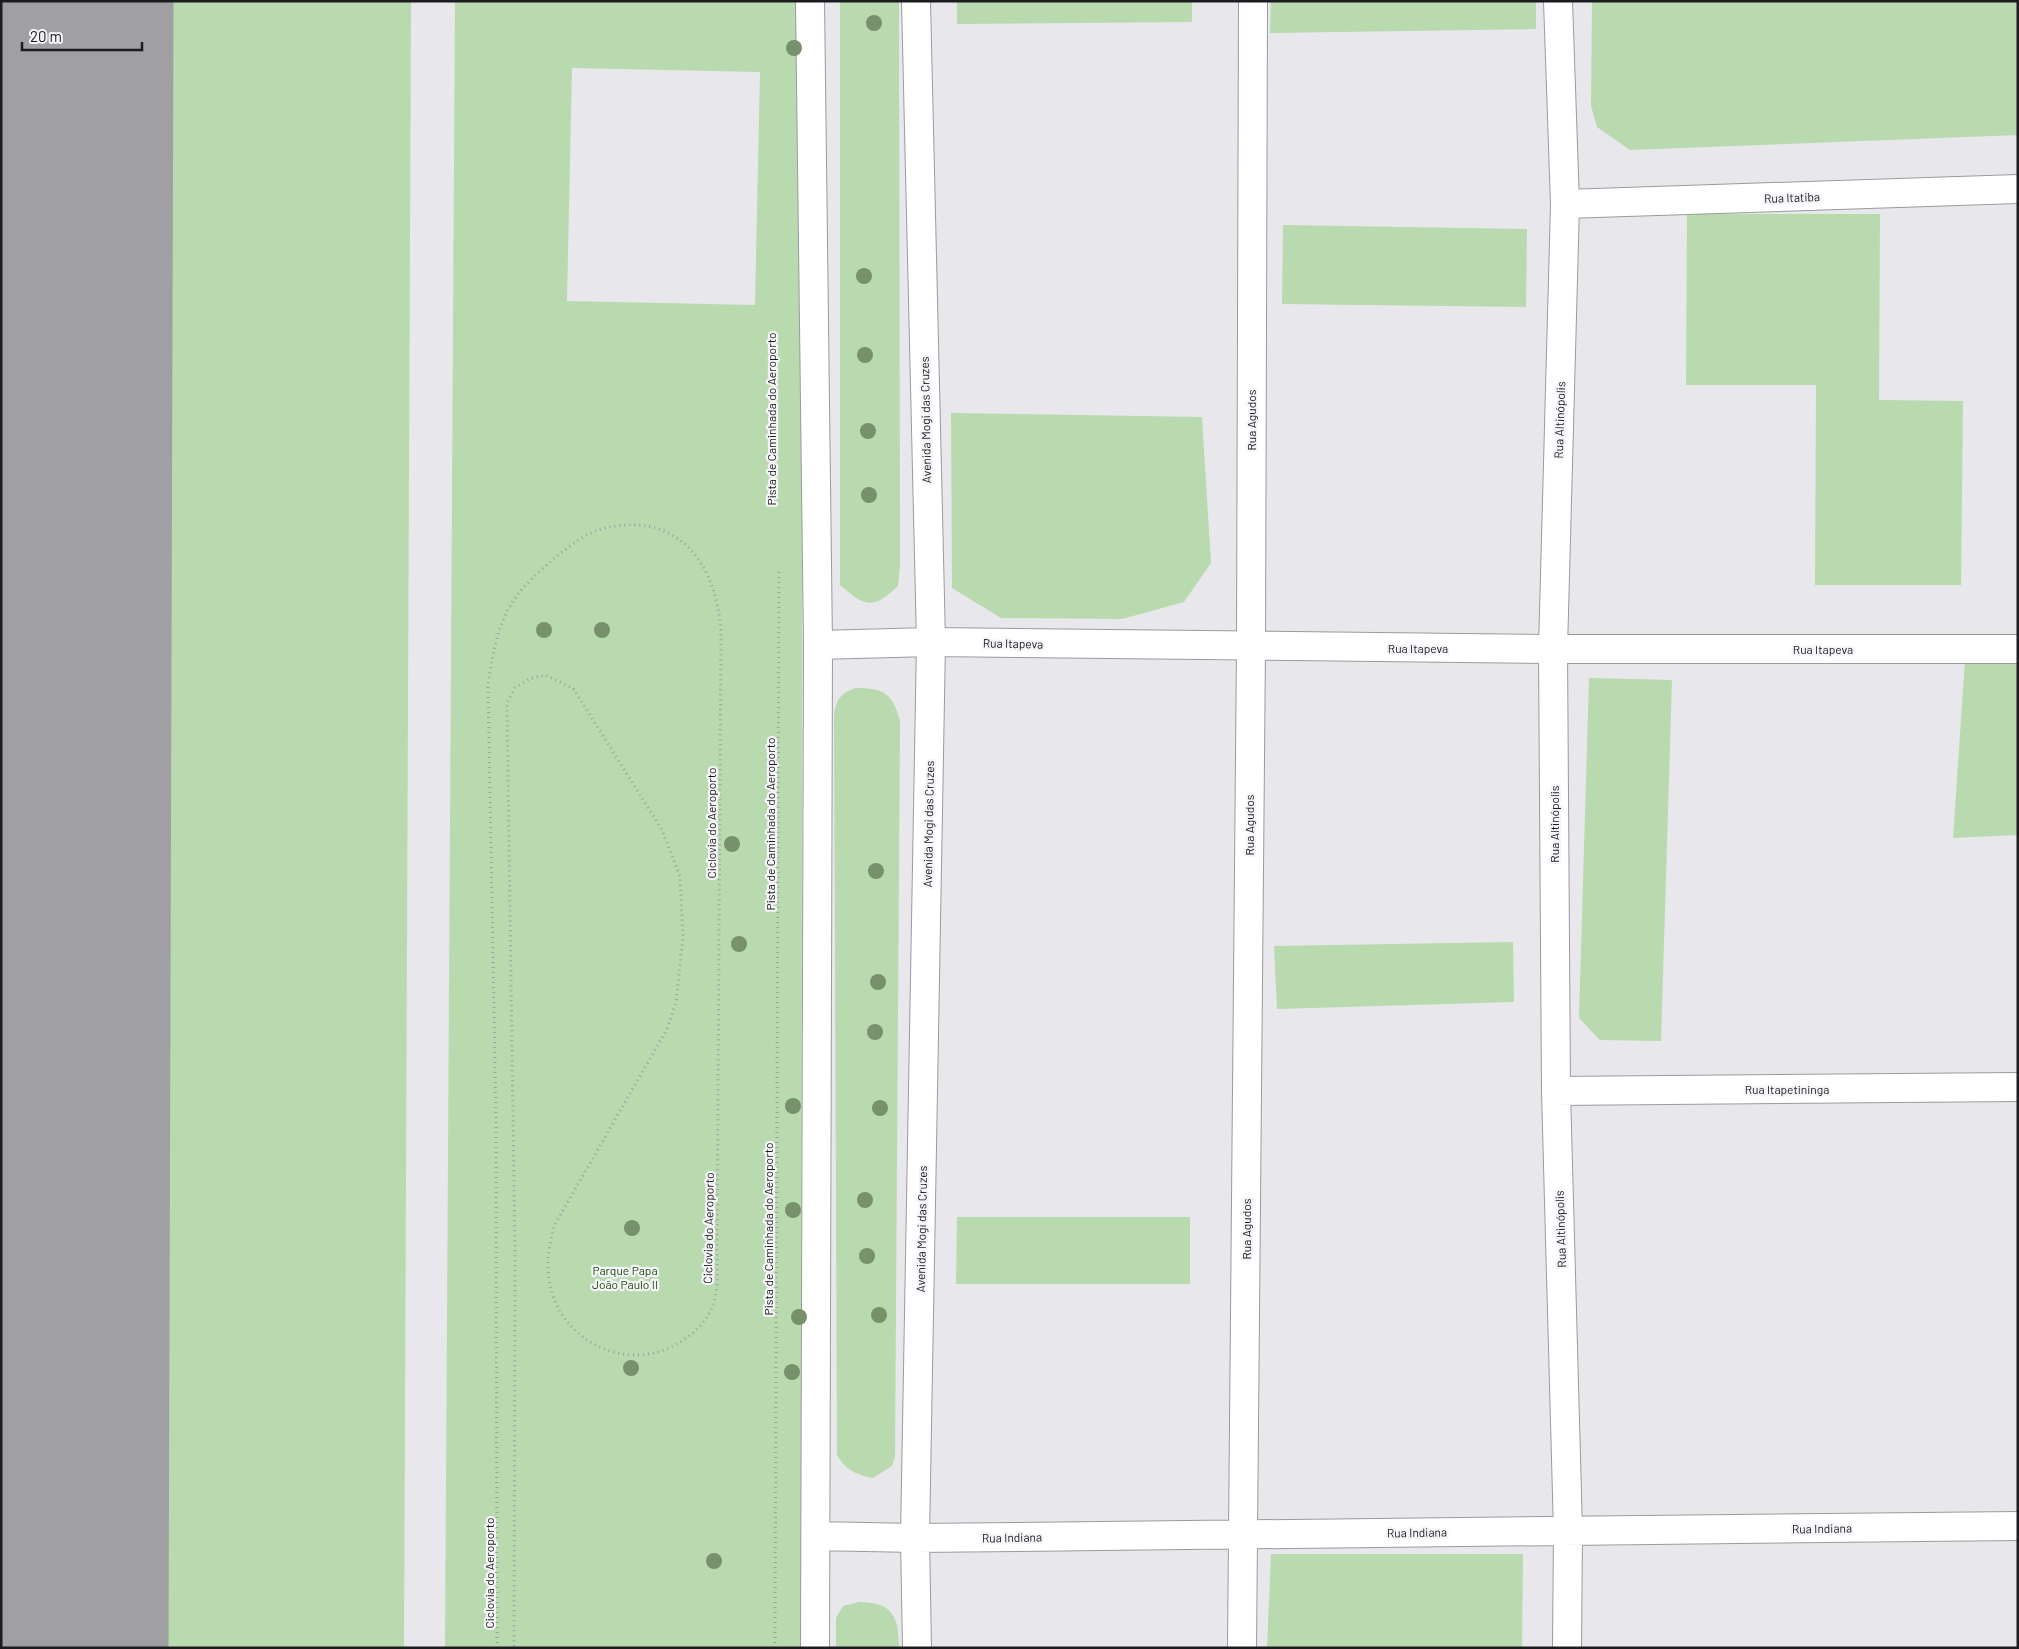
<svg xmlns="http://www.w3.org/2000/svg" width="2019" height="1649" viewBox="0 0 2019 1649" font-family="Barlow,sans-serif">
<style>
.green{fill:#b8daae;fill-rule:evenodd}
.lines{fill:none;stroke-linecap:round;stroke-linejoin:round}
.runway{stroke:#a09fa3;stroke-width:269}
.street-casing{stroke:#9b9b9f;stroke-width:30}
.path{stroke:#a09fa3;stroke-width:3;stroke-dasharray:1 4;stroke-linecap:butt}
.street{stroke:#fff;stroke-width:28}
.tree{fill:#76916b}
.labels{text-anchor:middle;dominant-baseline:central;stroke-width:4.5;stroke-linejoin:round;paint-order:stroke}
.street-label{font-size:12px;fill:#1c1c1e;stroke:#f5f4f9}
.park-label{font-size:12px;fill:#194b02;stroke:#f5f4f9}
</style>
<rect width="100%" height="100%" fill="#e8e7ec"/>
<path class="green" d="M105,1H411L404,1648H97Z
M455,1H803L801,1648H445ZM572,68L760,72L755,305L567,301Z
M840,1H899L900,565L898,586C873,610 865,607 840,585Z
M957,1H1192V22L957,24Z
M1271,1H1536V29L1270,33Z
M1592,1H2018V135L1630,150L1597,127L1591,106Z
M1687,214H1880L1879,400L1963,401L1961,585H1815L1816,385H1686Z
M1283,225L1527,229L1526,307L1282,304Z
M951,413L1202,417L1211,563L1184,602L1122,619L1001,618L952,588Z
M1965,660L2018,661V835L1953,838Z
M1589,678L1672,680L1661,1041L1600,1040L1579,1018Z
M856,688C884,688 892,693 900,720L895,1456L892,1466L873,1478C856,1475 846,1470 837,1455L834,715C836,700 841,692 856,688Z
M1513,942L1514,1002L1277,1009L1274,946Z
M957,1217H1190V1284H956Z
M1271,1554H1523L1522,1648H1267Z
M859,1602C892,1602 899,1616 899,1648H836V1618L843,1606Z"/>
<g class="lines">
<path class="runway" d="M34,1648L39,1"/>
<g class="street-casing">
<path id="street" d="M810,1L818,645L815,1648
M916,1L931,642L915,1538L917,1648
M1558,1L1565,204L1553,649L1556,1091L1568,1531L1567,1648
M1565,204L2018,189
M818,645L931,642L1553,649H2018
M1556,1091L2018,1087
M816,1536L915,1538L2018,1526
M1242,1648L1251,646L1253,1"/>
</g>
<path class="path" d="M497,1648L496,1119L488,686C492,655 498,620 518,594C532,576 577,536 598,530C674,508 716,559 721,631L717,1255C717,1270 719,1287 714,1301C710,1317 698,1330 685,1339C631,1377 558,1343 549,1279C546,1261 550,1244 554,1226L667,1029L676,1003L683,937L680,876L662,830L573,688L545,675L529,679L515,688L507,703L515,1258L514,1648
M775,1648L779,569"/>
<use href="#street" class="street"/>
</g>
<g class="tree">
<circle cx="874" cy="23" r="8"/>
<circle cx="794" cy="48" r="8"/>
<circle cx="864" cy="276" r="8"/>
<circle cx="865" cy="355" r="8"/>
<circle cx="868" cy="431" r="8"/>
<circle cx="869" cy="495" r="8"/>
<circle cx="544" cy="630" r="8"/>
<circle cx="602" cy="630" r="8"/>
<circle cx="732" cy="844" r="8"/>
<circle cx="876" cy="871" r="8"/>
<circle cx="739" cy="944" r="8"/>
<circle cx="878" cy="982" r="8"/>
<circle cx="875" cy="1032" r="8"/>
<circle cx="793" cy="1106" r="8"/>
<circle cx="880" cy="1108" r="8"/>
<circle cx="865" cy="1200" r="8"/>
<circle cx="793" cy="1210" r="8"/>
<circle cx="632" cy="1228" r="8"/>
<circle cx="867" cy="1256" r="8"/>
<circle cx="879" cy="1315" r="8"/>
<circle cx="799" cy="1317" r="8"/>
<circle cx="631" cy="1368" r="8"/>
<circle cx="792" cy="1372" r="8"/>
<circle cx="714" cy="1561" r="8"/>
</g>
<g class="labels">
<g class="street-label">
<text transform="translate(1792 197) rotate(-2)">Rua Itatiba</text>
<text transform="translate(771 419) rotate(-90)">Pista de Caminhada do Aeroporto</text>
<text transform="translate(925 420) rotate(-91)">Avenida Mogi das Cruzes</text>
<text transform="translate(1251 420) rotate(-90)">Rua Agudos</text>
<text transform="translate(1559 420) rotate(-88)">Rua Altinópolis</text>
<text transform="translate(1013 643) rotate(1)">Rua Itapeva</text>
<text x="1418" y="648">Rua Itapeva</text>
<text x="1823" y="649">Rua Itapeva</text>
<text transform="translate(711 823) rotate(-90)">Ciclovia do Aeroporto</text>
<text transform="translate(770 824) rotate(-90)">Pista de Caminhada do Aeroporto</text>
<text transform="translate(928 824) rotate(-89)">Avenida Mogi das Cruzes</text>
<text transform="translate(1554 824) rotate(-90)">Rua Altinópolis</text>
<text transform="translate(1249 825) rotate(-90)">Rua Agudos</text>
<text x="1787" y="1089">Rua Itapetininga</text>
<text transform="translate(708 1228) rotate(-89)">Ciclovia do Aeroporto</text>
<text transform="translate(768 1229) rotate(-90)">Pista de Caminhada do Aeroporto</text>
<text transform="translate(921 1229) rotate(-89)">Avenida Mogi das Cruzes</text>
<text transform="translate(1246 1229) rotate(-90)">Rua Agudos</text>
<text transform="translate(1560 1229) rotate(-92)">Rua Altinópolis</text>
<text transform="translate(1822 1528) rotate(-1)">Rua Indiana</text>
<text transform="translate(1417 1532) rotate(-1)">Rua Indiana</text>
<text transform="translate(1012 1537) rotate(-1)">Rua Indiana</text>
<text transform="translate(489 1573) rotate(-90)">Ciclovia do Aeroporto</text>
</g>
<g class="park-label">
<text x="625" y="1270">Parque Papa<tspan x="625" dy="14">João Paulo II</tspan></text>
</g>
</g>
<rect width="2019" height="1649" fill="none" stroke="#1c1c1e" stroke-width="5"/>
<path d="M22 42v8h120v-8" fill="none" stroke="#1c1c1e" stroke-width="2.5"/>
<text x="30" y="42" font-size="15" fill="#1c1c1e" stroke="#f5f4f9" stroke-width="4" paint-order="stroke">20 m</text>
</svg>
